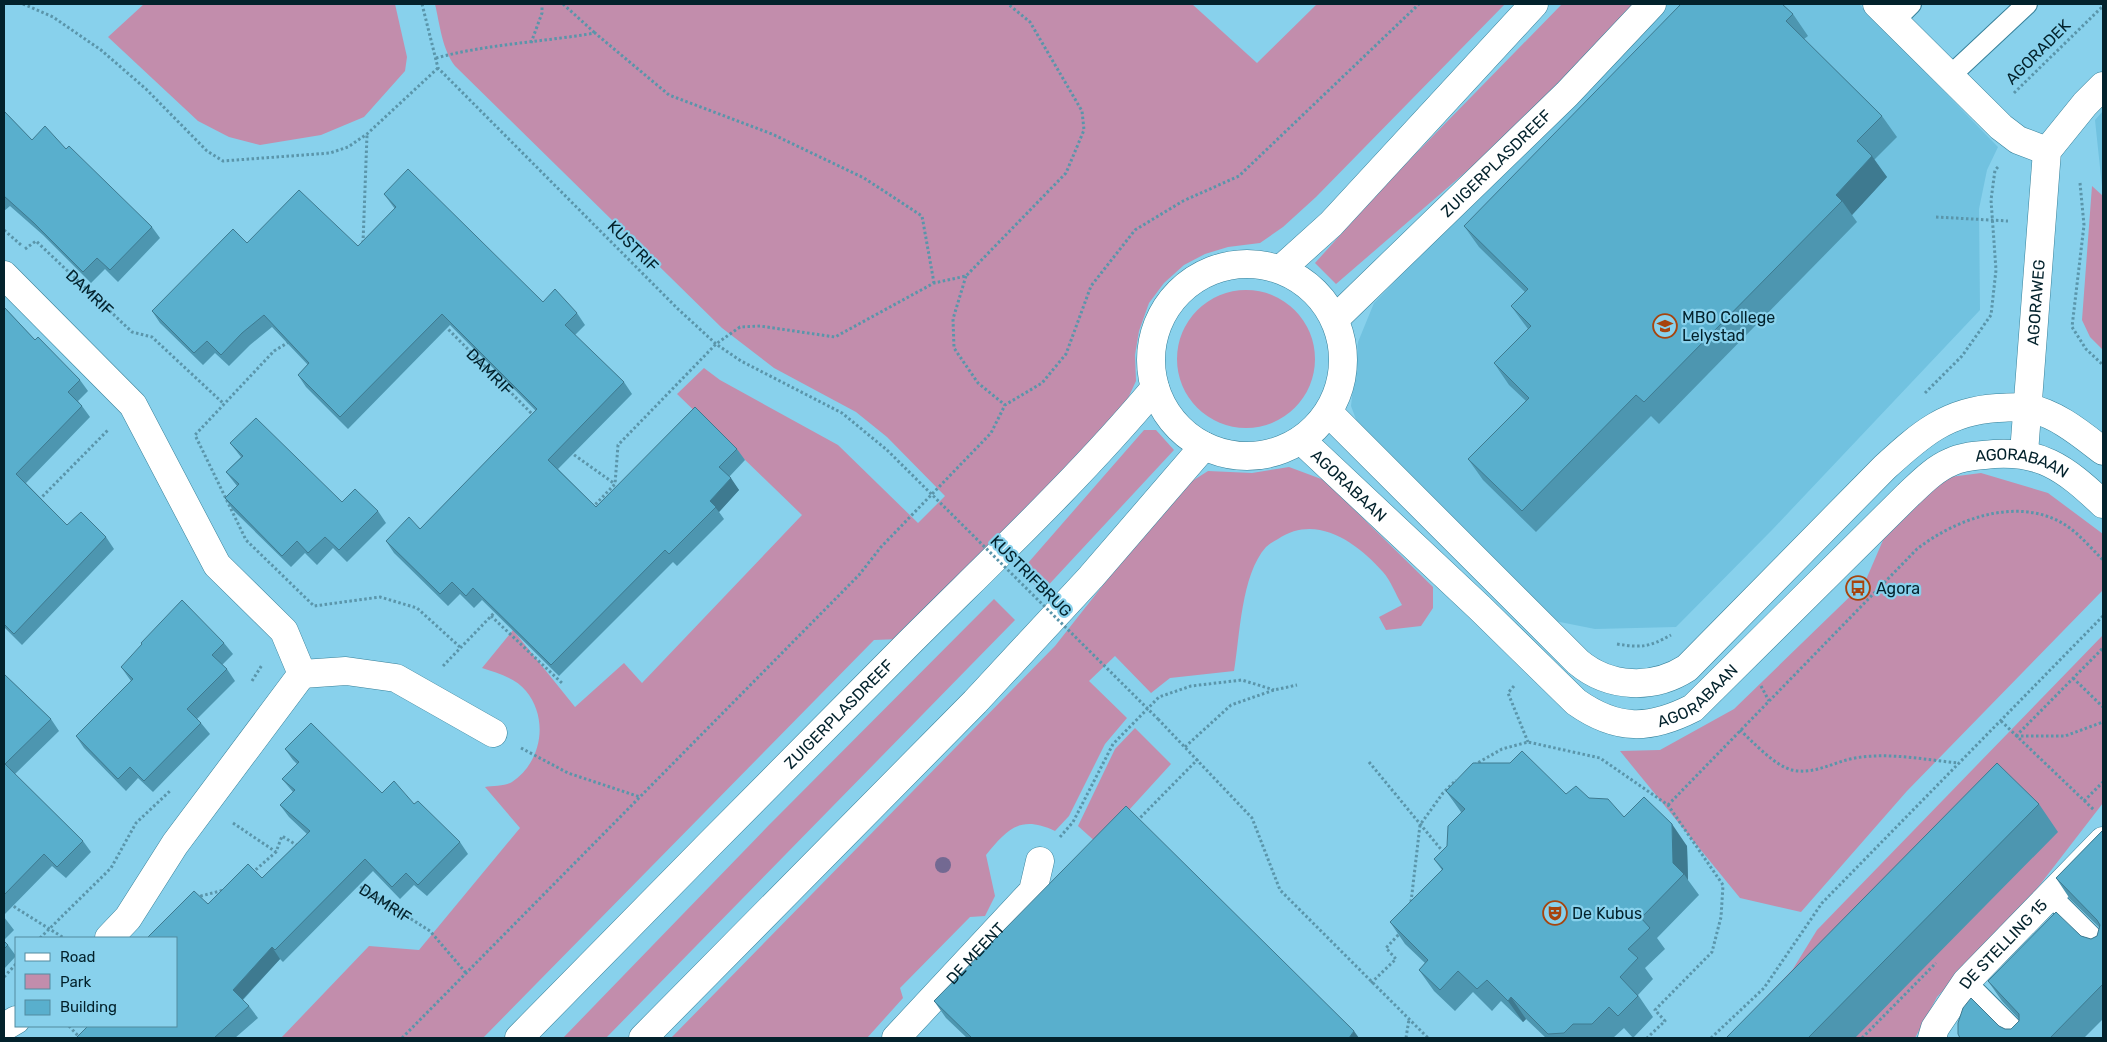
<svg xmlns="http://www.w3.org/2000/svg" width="2107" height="1042" viewBox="0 0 2107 1042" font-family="Rubik,sans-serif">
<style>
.built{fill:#71c2e0}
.green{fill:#c28dac}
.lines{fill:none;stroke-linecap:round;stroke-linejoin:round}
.service-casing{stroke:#37819a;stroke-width:22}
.minor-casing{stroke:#37819a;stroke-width:29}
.tertiary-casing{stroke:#37819a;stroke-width:29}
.secondary-casing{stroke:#37819a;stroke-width:29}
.path{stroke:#5a95aa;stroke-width:3;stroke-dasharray:2.5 2.5;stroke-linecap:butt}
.service{stroke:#fff;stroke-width:20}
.minor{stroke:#fff;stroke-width:28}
.tertiary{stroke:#fff;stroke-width:28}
.secondary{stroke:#fff;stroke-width:28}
.path-bridge{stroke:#5a95aa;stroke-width:3;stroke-dasharray:2.5 2.5;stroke-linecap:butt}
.tree{fill:#736992}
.wall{fill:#4d96b0}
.shaded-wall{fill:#3e7a90}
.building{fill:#59afcd;stroke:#3e7a90}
.labels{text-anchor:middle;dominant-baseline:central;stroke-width:4.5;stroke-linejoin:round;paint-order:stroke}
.street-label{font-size:16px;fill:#03222c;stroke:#88d1ec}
.poi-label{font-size:16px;fill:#03222c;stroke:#88d1ec;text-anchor:start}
</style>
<rect width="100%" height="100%" fill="#88d1ec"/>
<path class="built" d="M1668,4H1859L1998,147L1987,170L1979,209L1980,310L1772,530L1676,627L1595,629L1550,620L1360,430L1351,406L1358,342L1374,303Z
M2103,111V196L2095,120Z"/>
<path class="green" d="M144,4H395L407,57L405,71L364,117L321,135L260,145L229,137L198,121L108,37Z
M435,4H1192L1257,63L1317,4H1505L1316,197L1283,227L1260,243L1228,247L1205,254L1184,265L1164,283L1149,303L1139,331L1135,355L1136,381L1117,422L900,639L874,640L483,1038H281L369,946L419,950L520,828L485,787C493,786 506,786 512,782C542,762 549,719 526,691C516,678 497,673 482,668L513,630L575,707L624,663L642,683L802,515L677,394L704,368L720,380L838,445L918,523L945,496L887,437L856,412L774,368L722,328L455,66C442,49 440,25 435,4Z
M1562,4H1633L1560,85L1512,132L1336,284L1315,263L1389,181Z
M2092,186L2103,196V350L2090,337L2082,320Z
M1177 359a69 69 0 1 1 138 0a69 69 0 1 1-138 0Z
M1144,430H1156L1174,450L1042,592L1021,571Z
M1289,467L1324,480L1433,587V608L1421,626L1386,630L1379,617L1402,605C1396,595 1391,581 1383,572C1357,543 1317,513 1278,539C1274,541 1269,544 1266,547C1241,575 1240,636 1234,671L1170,678L1151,693L1115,656L1089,681L1127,718L1105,744L1069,816L1055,831C1021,815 1008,828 986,855L995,896L985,916L970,917L900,988L903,998L867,1038H671L1055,646L1178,490L1208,471L1252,473Z
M1981,473L2048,493L2103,534V590L1907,791L1801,912L1740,898L1620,751L1660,750L1734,709L1865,582L1887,531L1942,478Z
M994,599L1015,620L606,1038H563L768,826Z
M2103,635V803L2025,904L1937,997L1915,1038H1727L1793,969L1817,930Z
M1135,728L1171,764L1098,844L1078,826L1115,749Z"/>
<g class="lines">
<g class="service-casing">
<path id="service" d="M1894,21L1911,4
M1950,76L2027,4
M2050,895L2103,948
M1966,982L2022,1038"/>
</g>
<g class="minor-casing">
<g id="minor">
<path d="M1877,4L2001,127L2018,140L2047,151"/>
<path d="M4,275L133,405L217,565L284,631L302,674L175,844L128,918L109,938"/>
<path d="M302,674L346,671L396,678L493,733"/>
<path d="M4,1027L16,1020"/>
<path id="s4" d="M896,1038L1033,891L1040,861"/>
<path id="s5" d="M1932,1038L1935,1028L1966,982L2103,841"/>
</g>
</g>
<g class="tertiary-casing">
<g id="tertiary">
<path d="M1329,413L1578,662C1609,688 1653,690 1687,668L1885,467C1920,435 1947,411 1997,408C2007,408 2018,406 2028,408C2056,413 2081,434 2103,451"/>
<path id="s6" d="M1301,440L1480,608L1576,702C1617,731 1650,730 1693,708L1908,495C1921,483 1934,469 1951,462C1961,457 1973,456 1984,455C2039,448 2065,468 2103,504"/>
<path id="s7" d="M2024,453L2047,151L2085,104L2103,86"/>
</g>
</g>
<g class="secondary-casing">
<g id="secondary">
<circle cx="1247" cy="360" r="96"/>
<path d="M1281,269L1331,224L1534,4"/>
<path id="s8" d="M1335,319L1567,94L1652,4"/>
<path id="s9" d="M519,1038C647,908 775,777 904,648C989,563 1077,481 1155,388"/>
<path d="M643,1038L975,702L1091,577L1204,446"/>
</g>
</g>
<g class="path">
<path d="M23,4L53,17L101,50L146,89L207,151L223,161L330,153L348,147L367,134L438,68"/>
<path d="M422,4L438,68L678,309L716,344L741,361L842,413L887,450"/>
<path d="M563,4L595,33"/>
<path d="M531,43L542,13V4"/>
<path d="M436,58C488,44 542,42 595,33L669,95L772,134L864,178L922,216L934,283"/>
<path d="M2014,93L2103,6"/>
<path d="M2080,183L2084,225L2072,327L2086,349L2103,365"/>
<path d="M1936,217L2008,221"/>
<path d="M4,230L21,245"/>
<path d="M363,243L367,135"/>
<path id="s1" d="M25,249L36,241L132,332L152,337L224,404"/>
<path d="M966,276L953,319L954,348L978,383L1005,405"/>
<path id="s2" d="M445,326L536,418"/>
<path d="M289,342L274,351L195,435L246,540L314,606L380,597L417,608L461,648"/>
<path d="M1925,393L1962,356L1991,315L1996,270L1991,200L1995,170L1999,166"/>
<path d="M570,452L615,484"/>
<path d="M39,500L108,430"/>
<path d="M592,508L615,484L618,445L716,344L740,327L760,326L835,337L934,283L966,276L1066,173L1084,130L1082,111L1030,22L1008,4"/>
<path d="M491,616L563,684"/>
<path d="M1617,644C1642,648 1649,647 1671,635"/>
<path d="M443,666L496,611"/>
<path d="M2073,678L2103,707"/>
<path d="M252,681L262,665"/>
<path d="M1514,686L1508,693L1528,742"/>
<path d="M1761,686L1769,701"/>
<path d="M1158,719L1252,818L1280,890L1428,1038"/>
<path d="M2001,721L2094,810"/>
<path d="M1740,730C1753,742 1775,766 1792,770C1815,775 1833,762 1855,758C1889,752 1926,760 1959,763"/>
<path d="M2016,736L2103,648"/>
<path d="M2016,736H2065L2103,722"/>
<path d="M1185,747L1231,705L1274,690L1297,685"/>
<path d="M521,748L568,773L640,797"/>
<path d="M1369,762L1444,853"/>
<path d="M1474,765L1502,749L1528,742L1600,758L1668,805L1723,885L1721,917L1712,952L1655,1010L1665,1021L1647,1038"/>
<path d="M2084,801L2103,782"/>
<path d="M1668,805L1917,549C1957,518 2020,495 2067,526C2080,535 2092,549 2103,560"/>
<path d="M1137,821L1198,759"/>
<path d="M233,823L276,852"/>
<path d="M1060,837L1073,822L1113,744L1159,697L1191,686L1242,680L1274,690"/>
<path d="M252,873L276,852L282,836L298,846"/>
<path id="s3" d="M356,884L430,931L466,973"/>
<path d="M197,900L201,896L224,890"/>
<path d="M1411,902L1420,825L1443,793L1456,780"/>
<path d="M10,903L16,908L64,938"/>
<path d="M40,938L111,868L136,823L171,790"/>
<path d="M4,977L16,964"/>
<path d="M1371,983L1396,959L1386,948L1401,932"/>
<path d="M69,1026L80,1038"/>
<path d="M402,1038L859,575L881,547L991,433L1005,405L1042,383L1066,354L1091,286L1135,230L1183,201L1239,176L1419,4"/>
<path d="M1406,1038L1409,1019"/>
<path d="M1711,1038L1764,988L1822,903L2103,616"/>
<path d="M1862,1038L1936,963"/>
</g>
<use href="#service" class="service"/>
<use href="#minor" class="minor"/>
<use href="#tertiary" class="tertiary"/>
<use href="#secondary" class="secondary"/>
<path class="path-bridge" d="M887,450L1158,719"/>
</g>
<circle class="tree" cx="943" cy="865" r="8"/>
<path class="wall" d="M1793,14L1808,36L1804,39L1882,116L1897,137L1874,160L1887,177L1852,215L1857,222L1659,424L1651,416L1536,532L1483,480L1468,459L1526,401L1509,385L1494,363L1528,329L1511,306L1525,292L1479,247L1464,226Z
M4,111L32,140L66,149L152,227L160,238L118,282L105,269L91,283L43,235L10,206L4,211Z
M384,194L543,302L577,313L585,325L575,335L624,382L632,394L558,469L596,507L737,449L745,460L729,477L739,490L719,512L724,519L677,566L673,562L559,676L482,600L474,608L460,594L448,606L394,553L386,541L420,529L536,411L450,325L348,429L306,387L298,375L308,365L272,327L250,345L229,366L215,353L203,365L160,323L152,311L247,243L358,246L395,209Z
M4,307L35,340L80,380L88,391L78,401L82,406L90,417L26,483L67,525L106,537L114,549L22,645L4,627Z
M230,443L342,502L378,511L386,523L347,562L333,548L317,565L305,553L291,567L233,510L225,498L237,486L226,472L241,457Z
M224,643L233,654L222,665L227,669L235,681L197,719L201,723L210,734L153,792L138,778L126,791L84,748L76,736L131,681L121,667Z
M4,674L51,719L59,731L15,774L83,841L91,852L66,878L52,866L4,915Z
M285,749L382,793L414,804L460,842L468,854L427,896L414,885L400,899L373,871L283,962L280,959L243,1000L249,1006L258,1018L235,1038H76L208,904L262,878L307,834L289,817L280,805L293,792L282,779L297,764L293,760Z
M1446,791L1566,794L1589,798L1624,817L1687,846L1688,880L1699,895L1657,938L1665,949L1645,968L1653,979L1638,995L1653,1017L1633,1038L1624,1028L1613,1038H1546L1526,1019L1523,1022L1501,1001L1492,1011L1473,992L1455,1011L1434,991L1419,970L1425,963L1405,944L1390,922L1442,870L1434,859L1447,846L1461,812Z
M2039,804L2058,832L1855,1038H1726Z
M2103,830V1019L2084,1038H1960L1999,1026L2005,1029H2011L2019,1021V1019L2002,1001L1988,981L2081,936L2091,939L2097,936L2100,928L2070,899L2056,878Z
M4,917L14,930L4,940Z
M4,941L8,945L16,956L4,969Z
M934,1001L1359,1038H967L946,1018Z"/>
<path class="shaded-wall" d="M1872,156L1887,177L1852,215L1842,201L1836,195Z
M731,478L739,490L719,512L710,501Z
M1672,824L1687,846L1688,880L1684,874L1673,863Z
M272,947L280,959L241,1001L233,990Z
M1511,997L1526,1019L1523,1022L1508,1001Z
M1354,1031L1359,1038H1349Z"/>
<path class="building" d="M1681,4H1782L1793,14L1786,21L1882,116L1857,141L1872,156L1836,195L1842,201L1644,402L1636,395L1522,511L1468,459L1529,398L1494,363L1531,326L1511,306L1528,289L1464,226Z
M4,111L32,140L45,126L66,149L69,146L152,227L110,270L97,258L83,272L34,223L4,196Z
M408,169L543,302L555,289L577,313L565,325L624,382L548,460L596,507L695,407L737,449L719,467L731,478L710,501L716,507L669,554L665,550L551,665L473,588L466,596L452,582L440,594L386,541L409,517L420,529L537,409L442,314L340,417L298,375L309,363L264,315L242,333L221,355L207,341L194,353L152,311L233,229L247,243L299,190L358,246L396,207L384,194Z
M4,307L35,340L38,337L80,380L68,392L82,406L16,474L67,525L81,512L106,537L14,634L4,624Z
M256,418L342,502L355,489L378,511L339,550L325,537L308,553L297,541L282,556L225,498L239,484L226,472L243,456L230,443Z
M182,600L224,643L212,655L227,669L187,709L201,723L144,781L130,767L118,779L76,736L133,679L121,667L142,644L141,643Z
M4,674L51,719L5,764L83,841L57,867L44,854L4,895Z
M311,723L382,793L394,781L414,804L418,801L460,842L418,885L406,873L392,887L365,859L275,950L272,947L233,990L249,1006L214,1038H76L88,1026H176V938H147L194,891L208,904L248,864L262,878L310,831L280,805L295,790L282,779L299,762L285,749Z
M1522,751L1566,794L1576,786L1589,798L1608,799L1624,817L1644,797L1672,824L1673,863L1684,874L1641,918L1650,928L1628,949L1638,958L1620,977L1638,996L1618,1016L1609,1007L1592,1024H1573L1564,1033L1548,1034L1511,997L1508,1001L1487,980L1477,989L1458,971L1440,990L1419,970L1428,960L1390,922L1443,869L1434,859L1447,846L1448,826L1465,809L1446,791L1473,763H1510Z
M1997,763L2039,804L1808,1038H1726Z
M1126,806L1354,1031L1349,1038H972L934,1001Z
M2103,830V984L2050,1038H1960L1958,1034V1023L1963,1008L1971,998L1999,1026L2005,1029H2011L2019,1021V1014L1988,981L2056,912L2081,936L2091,939L2097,936L2100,925L2097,920L2056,878Z
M4,941L8,945L4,949Z"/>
<defs>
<g id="university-ring" transform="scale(1.25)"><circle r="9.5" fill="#88d1ec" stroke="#a7440d" stroke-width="1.5"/><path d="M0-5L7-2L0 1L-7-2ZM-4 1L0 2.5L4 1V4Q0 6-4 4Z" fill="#a7440d"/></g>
<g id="bus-ring" transform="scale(1.25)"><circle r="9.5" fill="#88d1ec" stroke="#a7440d" stroke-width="1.5"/><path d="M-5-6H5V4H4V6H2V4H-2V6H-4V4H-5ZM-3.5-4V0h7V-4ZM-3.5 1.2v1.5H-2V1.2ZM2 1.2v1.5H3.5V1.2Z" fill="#a7440d"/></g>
<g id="theatre-ring" transform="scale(1.25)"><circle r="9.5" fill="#88d1ec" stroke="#a7440d" stroke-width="1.5"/><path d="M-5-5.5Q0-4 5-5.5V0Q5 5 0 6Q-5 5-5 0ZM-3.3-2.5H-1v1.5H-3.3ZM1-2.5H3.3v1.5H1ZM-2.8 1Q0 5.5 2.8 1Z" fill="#a7440d"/></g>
</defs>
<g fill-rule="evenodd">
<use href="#university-ring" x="1665" y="326"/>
<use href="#bus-ring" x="1858" y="588"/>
<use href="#theatre-ring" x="1555" y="913"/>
</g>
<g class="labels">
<g class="street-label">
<text transform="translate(2038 52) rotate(-45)">AGORADEK</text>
<text stroke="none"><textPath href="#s8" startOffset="224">ZUIGERPLASDREEF</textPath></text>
<text transform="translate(633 246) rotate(45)">KUSTRIF</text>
<text stroke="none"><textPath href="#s1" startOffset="88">DAMRIF</textPath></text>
<text stroke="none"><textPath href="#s7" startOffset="151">AGORAWEG</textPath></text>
<text stroke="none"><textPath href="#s2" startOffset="64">DAMRIF</textPath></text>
<text stroke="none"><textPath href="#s6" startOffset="935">AGORABAAN</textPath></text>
<text stroke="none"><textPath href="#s6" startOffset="66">AGORABAAN</textPath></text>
<text transform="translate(1031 576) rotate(45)">KUSTRIFBRUG</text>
<text stroke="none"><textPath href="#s6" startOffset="515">AGORABAAN</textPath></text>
<text stroke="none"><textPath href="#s9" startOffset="455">ZUIGERPLASDREEF</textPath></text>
<text stroke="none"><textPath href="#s3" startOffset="35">DAMRIF</textPath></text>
<text stroke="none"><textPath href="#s5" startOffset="119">DE STELLING 15</textPath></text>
<text stroke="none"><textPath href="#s4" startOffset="116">DE MEENT</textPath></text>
</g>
<g class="poi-label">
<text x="1682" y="317">MBO College<tspan x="1682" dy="18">Lelystad</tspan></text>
<text x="1876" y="588">Agora</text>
<text x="1572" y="913">De Kubus</text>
</g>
</g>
<rect width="2107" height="1042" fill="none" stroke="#03222c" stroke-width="10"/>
<rect x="15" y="937" width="162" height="90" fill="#88d1ec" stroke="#538b9f"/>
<rect x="25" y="953" width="25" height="8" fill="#ffffff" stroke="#538b9f"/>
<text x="60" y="962" font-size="15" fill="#03222c">Road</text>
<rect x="25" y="974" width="25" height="15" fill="#c28dac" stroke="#538b9f"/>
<text x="60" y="987" font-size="15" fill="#03222c">Park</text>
<rect x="25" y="1000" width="25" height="15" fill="#59afcd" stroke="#538b9f"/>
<text x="60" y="1012" font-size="15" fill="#03222c">Building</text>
</svg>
